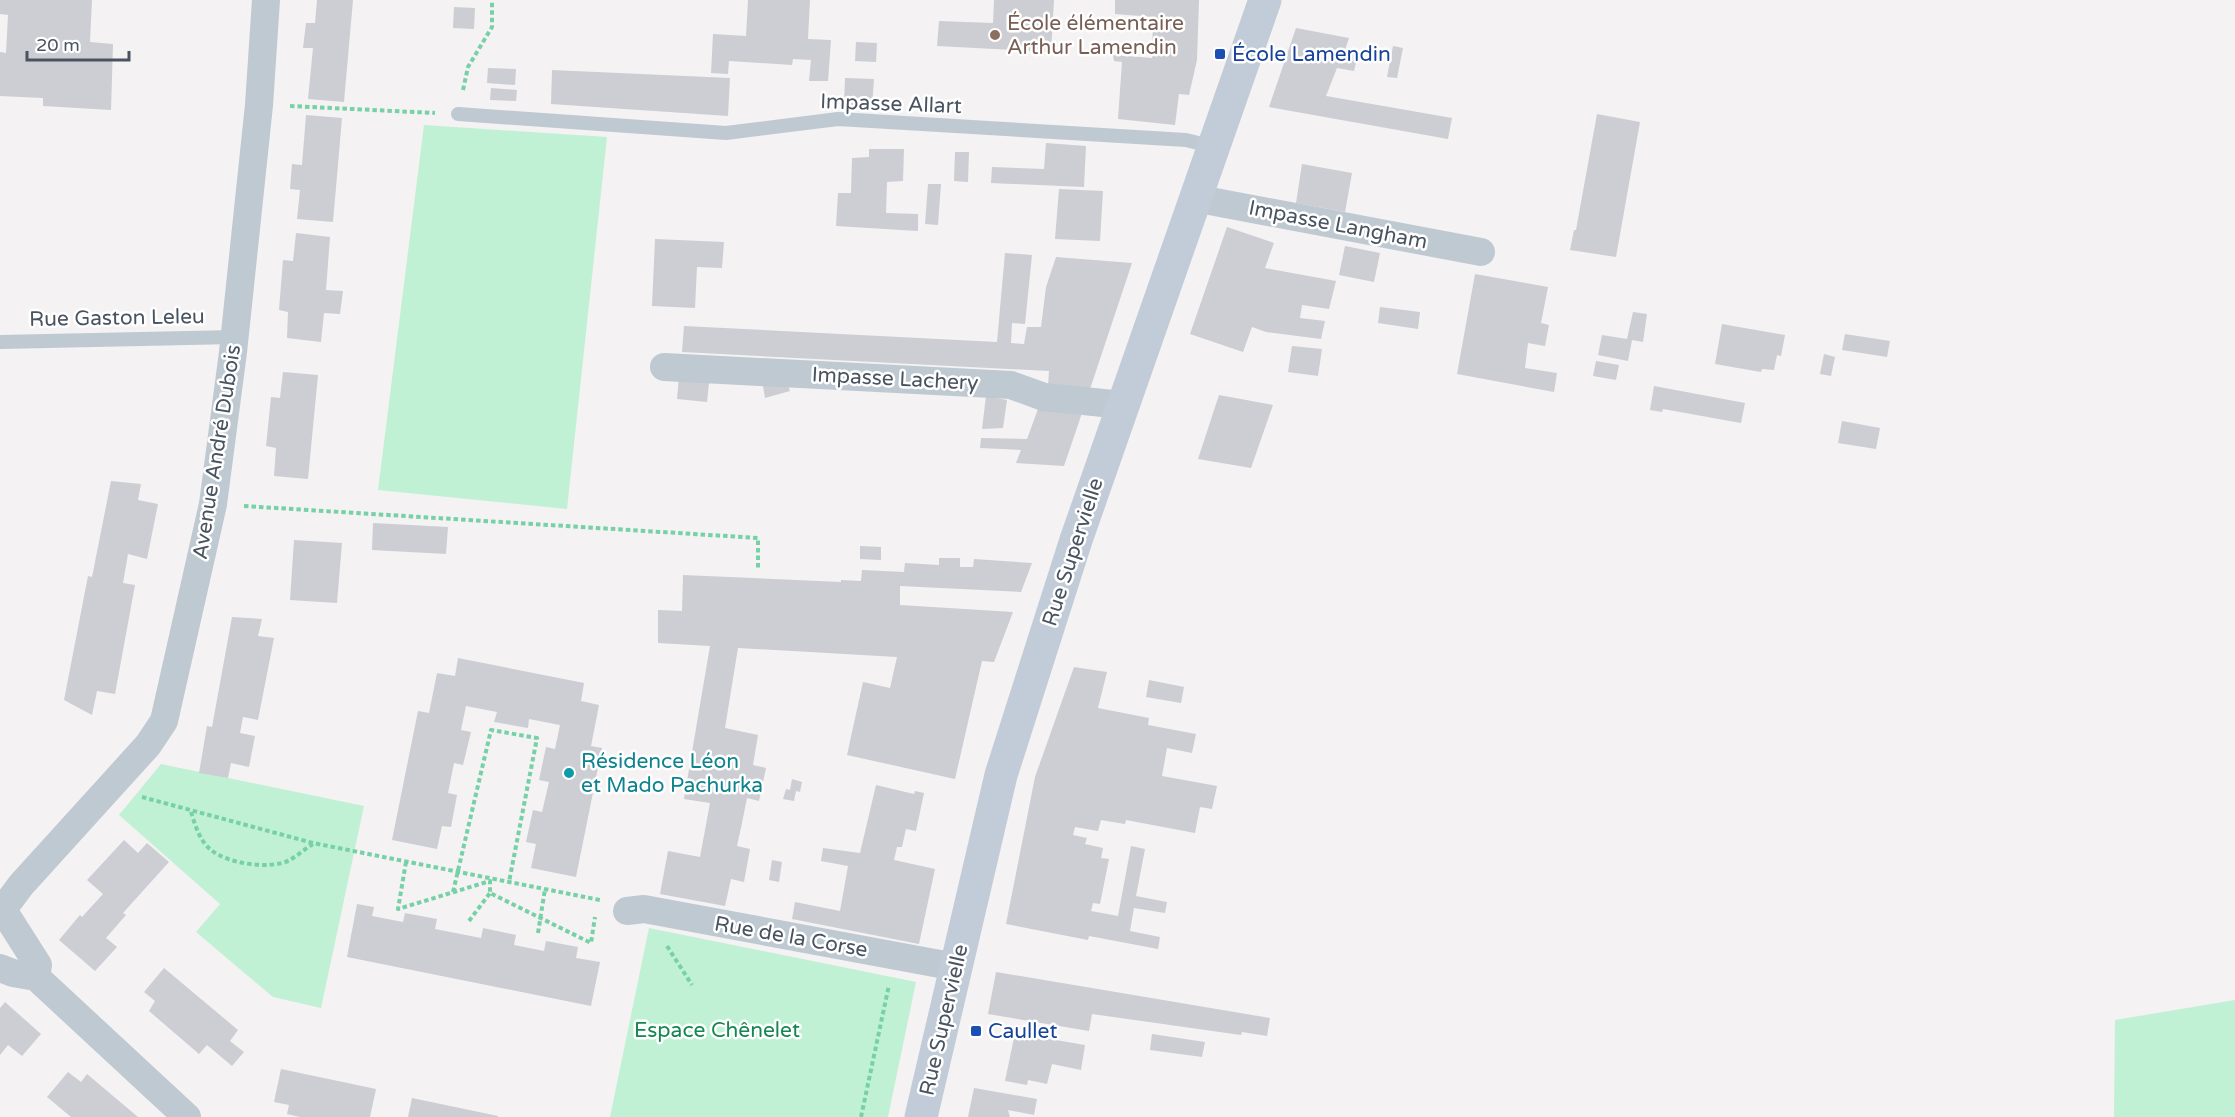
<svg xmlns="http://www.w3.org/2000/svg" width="2235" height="1117" viewBox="0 0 2235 1117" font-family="'Varela Round',sans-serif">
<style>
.green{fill:#c0f1d4}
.building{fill:#ccced4}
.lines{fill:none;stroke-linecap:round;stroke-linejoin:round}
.path{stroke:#77d1a6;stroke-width:4;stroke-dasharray:4.5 3;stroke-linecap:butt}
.service{stroke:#bfc9d1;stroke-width:14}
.minor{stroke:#bfc9d1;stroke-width:28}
.secondary{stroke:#c2ccd8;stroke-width:33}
.education-dot{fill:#8d6e63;stroke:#fff;stroke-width:2}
.transit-dot{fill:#1a4fb4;stroke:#fff;stroke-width:2}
.culture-dot{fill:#0f9aa8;stroke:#fff;stroke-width:2}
.labels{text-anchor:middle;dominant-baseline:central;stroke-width:5;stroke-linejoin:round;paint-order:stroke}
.education-label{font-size:21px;fill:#785e54;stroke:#fff;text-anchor:start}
.transit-label{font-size:21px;fill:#164399;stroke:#fff;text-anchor:start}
.street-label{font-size:21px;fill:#495460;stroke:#fff}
.culture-label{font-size:21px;fill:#0d838f;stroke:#fff;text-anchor:start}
.park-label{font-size:21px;fill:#15864f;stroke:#fff}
</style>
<rect width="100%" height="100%" fill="#f4f2f2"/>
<path class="green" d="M424,125L607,137L567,509L378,490Z
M161,764L364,806L321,1008L273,997L196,932L220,904L119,815Z
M649,928L916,982L888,1117H610Z
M2235,1000V1117H2114L2115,1020Z"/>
<path class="building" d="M0,0H92L90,42L113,44L111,110L43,106V98L0,96V52L6,53L8,15L0,14Z
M317,0H353L344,102L308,99L313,48H303L306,23H315Z
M748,0H810L808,39L831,40L828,81H809L811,60L793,59L792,65L729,61L728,74L711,73L713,34L746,36Z
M994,0H1054L1051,52L937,46L939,21L993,23Z
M1115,0H1199L1197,60L1189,95L1179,94L1175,125L1118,119L1122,62L1114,61L1113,55L1152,58L1153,17L1115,14Z
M454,7L475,8L474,29L453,28Z
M1296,28L1349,38L1344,53L1358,55L1354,71L1337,68L1326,96L1452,118L1448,139L1269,107Z
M856,42L877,43L876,62L855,61Z
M1393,46L1403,48L1397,78L1387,77Z
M488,68L516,69L515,85L487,83Z
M552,70L730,78L728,116L551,104Z
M845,78L874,79L872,108L844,106Z
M491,88L517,90L516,101L490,100Z
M1597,114L1640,122L1616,257L1570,250L1574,230H1576Z
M306,115L342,118L333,222L297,219L300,190L290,189L292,164L302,165Z
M1046,143L1086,146L1084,187L991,183L992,167L1044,169Z
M869,149H904L903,181L887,182L886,213L918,214V231L836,226L838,193H851L852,158L869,157Z
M955,152H969L968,182L954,181Z
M1302,164L1352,173L1345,212L1296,203Z
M928,184H941L938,225L925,224Z
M1059,189L1103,191L1100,241L1055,239Z
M1227,227L1274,243L1265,268L1336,281L1329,309L1302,305L1300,318L1325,321L1321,339L1266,332L1252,327L1243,352L1190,334Z
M296,233L330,237L326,290L343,291L340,314L324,313L321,342L287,338L288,312L279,310L283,260L293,261Z
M655,239L724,242L722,268L697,267L695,308L652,306Z
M1345,246L1380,253L1374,282L1339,275Z
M1005,253L1032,255L1025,324L1012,323L1011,343L1024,344L1027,327H1041L1046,287L1056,257L1132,263L1090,389L1048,386L1049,371L682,352L684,326L997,342Z
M1475,274L1548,287L1541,323L1549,325L1545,346L1528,343L1525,368L1557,373L1554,392L1457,374Z
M1380,307L1420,312L1418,329L1378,323Z
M1633,312L1647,314L1643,342L1632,340L1628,361L1598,355L1602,335L1627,339Z
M1722,324L1785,335L1781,356L1777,355L1774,370L1762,369L1761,372L1715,364Z
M1845,334L1890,341L1887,357L1842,350Z
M1292,346L1322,349L1318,376L1288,372Z
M1824,354L1835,357L1831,376L1820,374Z
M1596,361L1619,365L1616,380L1593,376Z
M283,372L318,375L308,479L274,476L276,448L266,446L271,397L280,398Z
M679,375L709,383L707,402L677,399Z
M783,380H786L790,391L765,398L763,386Z
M1654,386L1745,403L1741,423L1663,409L1662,412L1650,410Z
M1219,395L1273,405L1251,468L1198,459Z
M986,396L1007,400L1003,428L982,429Z
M1038,409L1082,413L1064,466L1016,463L1021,450L980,448L981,438L1027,439Z
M1842,421L1880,428L1876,449L1838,443Z
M111,481L141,484L138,500L158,504L147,559L128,554L123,583L135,585L115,694L97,691L92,715L64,700L88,576L92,577Z
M373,523L448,527L446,554L372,550Z
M294,540L342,543L337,603L290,600Z
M860,546L881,547V560L860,559Z
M939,558H960V567H973L974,559L1032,563L1021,592L900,586V605L1013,612L994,662L982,661L955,779L847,755L863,682L890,688L897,657L738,648L725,728L758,735L753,765L766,768L759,801L747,798L742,823L737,846L750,849L744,882L731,879L725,906L660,894L668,851L700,857L710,803L684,799L710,646L658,643V610L682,611L683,575L841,582V580L861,581L862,570L904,572L905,563L939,565Z
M232,617L262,619L258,636L274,638L258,720L243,717L240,733L255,736L249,767L231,763L228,778L199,773L207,726L212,727Z
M458,658L584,683L581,701L599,705L591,746L602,748L576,877L531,868L536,844L526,842L533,810L542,812L549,782L539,780L546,747L555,749L560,725L529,719L528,728L494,722L497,712L466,706L461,730L471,732L463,765L454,763L448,793L457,795L451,827L442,826L437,849L392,840L418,711L429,713L437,673L455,676Z
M1074,667L1107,672L1098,708L1149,718L1148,725L1196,734L1192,753L1167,748L1162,776L1217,786L1212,809L1200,807L1195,833L1126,820L1125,824L1101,820L1098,831L1075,827L1073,835L1087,838L1085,844L1103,848L1101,858L1109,859L1100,904L1093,903L1091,911L1118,916L1131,846L1145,849L1136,896L1167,902L1165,913L1134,908L1130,931L1160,937L1158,949L1089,936L1088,940L1006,924L1035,777Z
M1149,680L1184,687L1181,703L1146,697Z
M792,779L802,782L800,792L796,791L794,801L783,799L786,789L790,790Z
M876,785L914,794L915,791L924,793L916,831L906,829L902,847H897L894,860L935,869L919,944L792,919L795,902L840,911L848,866L821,861L823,848L860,853Z
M124,840L138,853L147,843L169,862L123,913L126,915L106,938L117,947L95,971L59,940L80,915L82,917L103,894L87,880Z
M772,860L782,862L779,882L769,880Z
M357,904L374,907L372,916L403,922L405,913L437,919L435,929L481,938L483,928L516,935L514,945L544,951L546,941L578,947L576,958L600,962L591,1006L347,957Z
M164,968L238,1030L230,1041L244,1052L232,1066L207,1045L199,1054L149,1011L155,1001L144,992Z
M996,972L1270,1018L1267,1036L1242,1032L1241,1035L1092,1014L1089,1031L988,1014Z
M5,1002L41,1034L22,1056L8,1045L0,1055V1008Z
M1015,1033L1085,1045L1081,1070L1052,1064L1047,1084L1028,1080L1027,1085L1005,1081Z
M1152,1034L1205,1042L1202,1057L1150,1050Z
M281,1069L376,1089L370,1117H300L287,1114L289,1105L274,1102Z
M68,1072L81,1082L87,1074L138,1117H71L47,1097Z
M974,1088L1037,1099L1034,1115L1008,1110L1010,1117H968Z
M412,1098L498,1116V1117H408Z"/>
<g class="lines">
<path class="path" d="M463,90L468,67L492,27V0
M290,106L435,113
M244,506L758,538V568
M142,797L313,843L600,900
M191,812C195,824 199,840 210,849C226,864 271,870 290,860C298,855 305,849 313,844
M406,862L398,909L490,881V893L591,943L595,917
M453,892L491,730L537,738L509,882
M469,921L490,893
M538,933L545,889
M667,946L692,985
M861,1117L889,985"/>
<path class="service" d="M458,114L726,133L838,119L1186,140L1214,147
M0,342L235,337"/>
<path class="minor" d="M1194,198L1481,252
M664,367L1011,385L1044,397L1123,405
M3,910L38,965L36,977
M627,911L644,909L956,967
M0,913L21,885L148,745L164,721L213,504L233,352L259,105L266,0
M0,968L13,973L36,977L187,1117"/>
<path class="secondary" d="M921,1117L1001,775L1076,540L1265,0"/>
</g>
<circle class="education-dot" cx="995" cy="35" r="6"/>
<g class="transit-dot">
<rect x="1214" y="48" width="12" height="12" rx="3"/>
<rect x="970" y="1025" width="12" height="12" rx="3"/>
</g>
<circle class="culture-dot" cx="569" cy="773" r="6"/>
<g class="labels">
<g class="education-label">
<text x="1007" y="23">École élémentaire<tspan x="1007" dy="24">Arthur Lamendin</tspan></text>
</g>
<g class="transit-label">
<text x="1232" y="54">École Lamendin</text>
<text x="988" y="1031">Caullet</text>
</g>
<g class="street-label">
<text transform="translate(891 104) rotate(2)">Impasse Allart</text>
<text transform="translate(1338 225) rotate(11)">Impasse Langham</text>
<text transform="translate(117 318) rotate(-1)">Rue Gaston Leleu</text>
<text transform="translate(895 379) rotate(3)">Impasse Lachery</text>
<text transform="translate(217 452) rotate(-81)">Avenue André Dubois</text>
<text transform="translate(1073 552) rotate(-72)">Rue Supervielle</text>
<text transform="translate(791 937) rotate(10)">Rue de la Corse</text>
<text transform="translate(944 1020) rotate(-77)">Rue Supervielle</text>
</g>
<g class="culture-label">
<text x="581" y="761">Résidence Léon<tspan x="581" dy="24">et Mado Pachurka</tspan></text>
</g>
<g class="park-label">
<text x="717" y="1030">Espace Chênelet</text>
</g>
</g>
<path d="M27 51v9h102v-9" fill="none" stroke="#495460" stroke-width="3"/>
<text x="36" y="51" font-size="18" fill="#495460" stroke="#ffffff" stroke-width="4.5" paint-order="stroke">20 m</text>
</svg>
